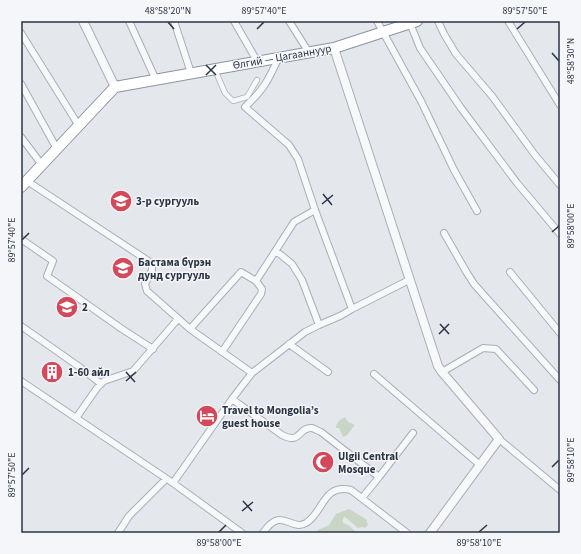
<svg xmlns="http://www.w3.org/2000/svg" width="581" height="554" viewBox="0 0 581 554" font-family="'Source Sans 3',sans-serif">
<style>
.green{fill:#c9d6c5}
.lines{fill:none;stroke-linecap:round;stroke-linejoin:round}
.pedestrian-casing{stroke:#a9aeb7;stroke-width:6}
.minor-casing{stroke:#a9aeb7;stroke-width:8}
.tertiary-casing{stroke:#a9aeb7;stroke-width:10}
.trunk-casing{stroke:#8b94a3;stroke-width:12}
.pedestrian{stroke:#f7f8fa;stroke-width:4.5}
.minor{stroke:#f7f8fa;stroke-width:6}
.tertiary{stroke:#f7f8fa;stroke-width:8}
.trunk{stroke:#fff;stroke-width:10}
.ticks{fill:none;stroke:#2b3445;stroke-width:1.5}
.labels{text-anchor:middle;dominant-baseline:central;stroke-width:3;stroke-linejoin:round;paint-order:stroke}
.street-label{font-size:11px;fill:#2b3445;stroke:#f4f6f9}
.poi-label{font-size:11px;font-weight:bold;fill:#2b3445;stroke:#f4f6f9;text-anchor:start}
.neatline{fill:none;stroke:#2b3445;stroke-width:1.5}
.ticks-label{font-size:10px;text-anchor:middle;fill:#2b3445}
</style>
<rect width="100%" height="100%" fill="#e4e7ec"/>
<path class="green" d="M345,417L348,422L355,425L347,435L343,437L339,428H336C336,422 341,419 345,417Z
M349,509L366,519L368,525L365,528L362,527L358,528L345,517L343,518V523L350,526L356,533H318V530L329,525L336,514Z"/>
<g class="lines">
<g class="pedestrian-casing">
<path id="pedestrian" d="M216,72L225,93L233,101L247,97L257,80"/>
</g>
<g class="minor-casing">
<path id="minor" d="M129,21L156,80
M174,21L191,73
M234,21L257,61
M289,21L308,51
M377,21L421,101L454,170L477,211
M438,21L444,34L456,54L492,96L535,155L560,185
M508,21L560,105
M410,23L420,48L461,108L517,183L560,234
M21,33L79,126
M279,57C268,81 264,89 245,107L289,145L298,159L315,210L352,309
M21,84L57,149
M21,137L42,165
M27,181L147,260L152,265V270L145,284L147,291L190,329L252,373
M444,233L467,273L474,284L560,380
M21,239L53,261L47,276L122,329L153,349
M276,251L292,264L302,280L319,325
M510,272L560,333
M256,281L294,222L315,210
M21,326L81,368L101,384
M190,329L241,272L256,281L262,289L261,294L222,352
M289,344L328,372
M442,372L483,348L496,349L534,390
M374,374L480,465
M21,381L173,483L242,533
M232,399L282,435C301,445 298,427 312,428C315,429 318,431 321,432L379,477L362,498
M76,418L97,388L104,381L133,371L178,319
M499,439L560,490
M379,477L413,433
M173,483L232,399L252,373L305,332L319,325L340,316L352,309L409,280
M118,533L129,516L166,479
M263,533C282,505 290,532 306,523C324,512 323,483 351,490L407,533"/>
</g>
<g class="tertiary-casing">
<path id="tertiary" d="M83,21L115,87
M334,48L438,366L442,372L499,439L430,533"/>
</g>
<g class="trunk-casing">
<path id="trunk" d="M21,187L115,87L334,48L417,21"/>
</g>
<use href="#pedestrian" class="pedestrian"/>
<use href="#minor" class="minor"/>
<use href="#tertiary" class="tertiary"/>
<use href="#trunk" class="trunk"/>
</g>
<path class="ticks" d="M168,22L174,29M257,29L264,22M517,29L525,22M552,53L559,61M206,65L216,75M206,75L216,65M323,194L332,205M322,204L333,195M552,232L559,226M22,240L29,233M440,324L449,334M439,334L449,324M126,372L135,382M126,381L136,372M552,467L559,460M22,475L29,468M243,501L252,511M242,511L253,502M219,532L226,525M479,532L487,525"/>
<defs>
<g id="school-disc" transform="scale(1.15)"><circle r="9.5" fill="#d1495b" stroke="#f4f6f9"/><path d="M0-5L7-2L0 1L-7-2ZM-4 1L0 2.5L4 1V4Q0 6-4 4Z" fill="#fff"/></g>
<g id="building-disc" transform="scale(1.15)"><circle r="9.5" fill="#d1495b" stroke="#f4f6f9"/><path d="M-4-6H4V6H1V3H-1V6H-4ZM-2.5-4.3h1.7v1.8h-1.7ZM.8-4.3h1.7v1.8H.8ZM-2.5-1h1.7V.8h-1.7ZM.8-1h1.7V.8H.8Z" fill="#fff"/></g>
<g id="hotel-disc" transform="scale(1.15)"><circle r="9.5" fill="#d1495b" stroke="#f4f6f9"/><path d="M-6-4.5h1.5V1H6V5H4.5V3h-9V5H-6ZM-4 0a1.8 1.8 0 1 1 3.6 0ZM.5 0V-2.5h3Q6-2.5 6 0Z" fill="#fff"/></g>
<g id="mosque-disc" transform="scale(1.15)"><circle r="9.5" fill="#d1495b" stroke="#f4f6f9"/><path d="M3.5-4.9A6 6 0 1 0 3.5 4.9A5 5 0 1 1 3.5-4.9Z" fill="#fff"/></g>
</defs>
<g fill-rule="evenodd">
<use href="#school-disc" x="121" y="201"/>
<use href="#school-disc" x="123" y="268"/>
<use href="#school-disc" x="67" y="307"/>
<use href="#building-disc" x="52" y="372"/>
<use href="#hotel-disc" x="207" y="416"/>
<use href="#mosque-disc" x="323" y="462"/>
</g>
<g class="labels">
<g class="street-label">
<text transform="translate(282 57) rotate(-10)">Өлгий — Цагааннуур</text>
</g>
<g class="poi-label">
<text x="136" y="201">3-р сургууль</text>
<text x="138" y="262">Бастама бүрэн<tspan x="138" dy="13">дунд сургууль</tspan></text>
<text x="82" y="307">2</text>
<text x="68" y="372">1-60 айл</text>
<text x="222" y="410">Travel to Mongolia’s<tspan x="222" dy="13">guest house</tspan></text>
<text x="338" y="456">Ulgii Central<tspan x="338" dy="13">Mosque</tspan></text>
</g>
</g>
<rect width="581" height="554" fill="none" stroke="#f4f6f9" stroke-width="44"/>
<rect x="22" y="22" width="537" height="510" class="neatline"/>
<g class="ticks-label">
<text x="168" y="14">48°58'20"N</text>
<text x="264" y="14">89°57'40"E</text>
<text x="525" y="14">89°57'50"E</text>
<text transform="translate(570 61) rotate(-90)" y="4">48°58'30"N</text>
<text transform="translate(570 226) rotate(-90)" y="4">89°58'00"E</text>
<text transform="translate(11 240) rotate(-90)" y="4">89°57'40"E</text>
<text transform="translate(570 460) rotate(-90)" y="4">89°58'10"E</text>
<text transform="translate(11 475) rotate(-90)" y="4">89°57'50"E</text>
<text x="219" y="546">89°58'00"E</text>
<text x="479" y="546">89°58'10"E</text>
</g>
</svg>
